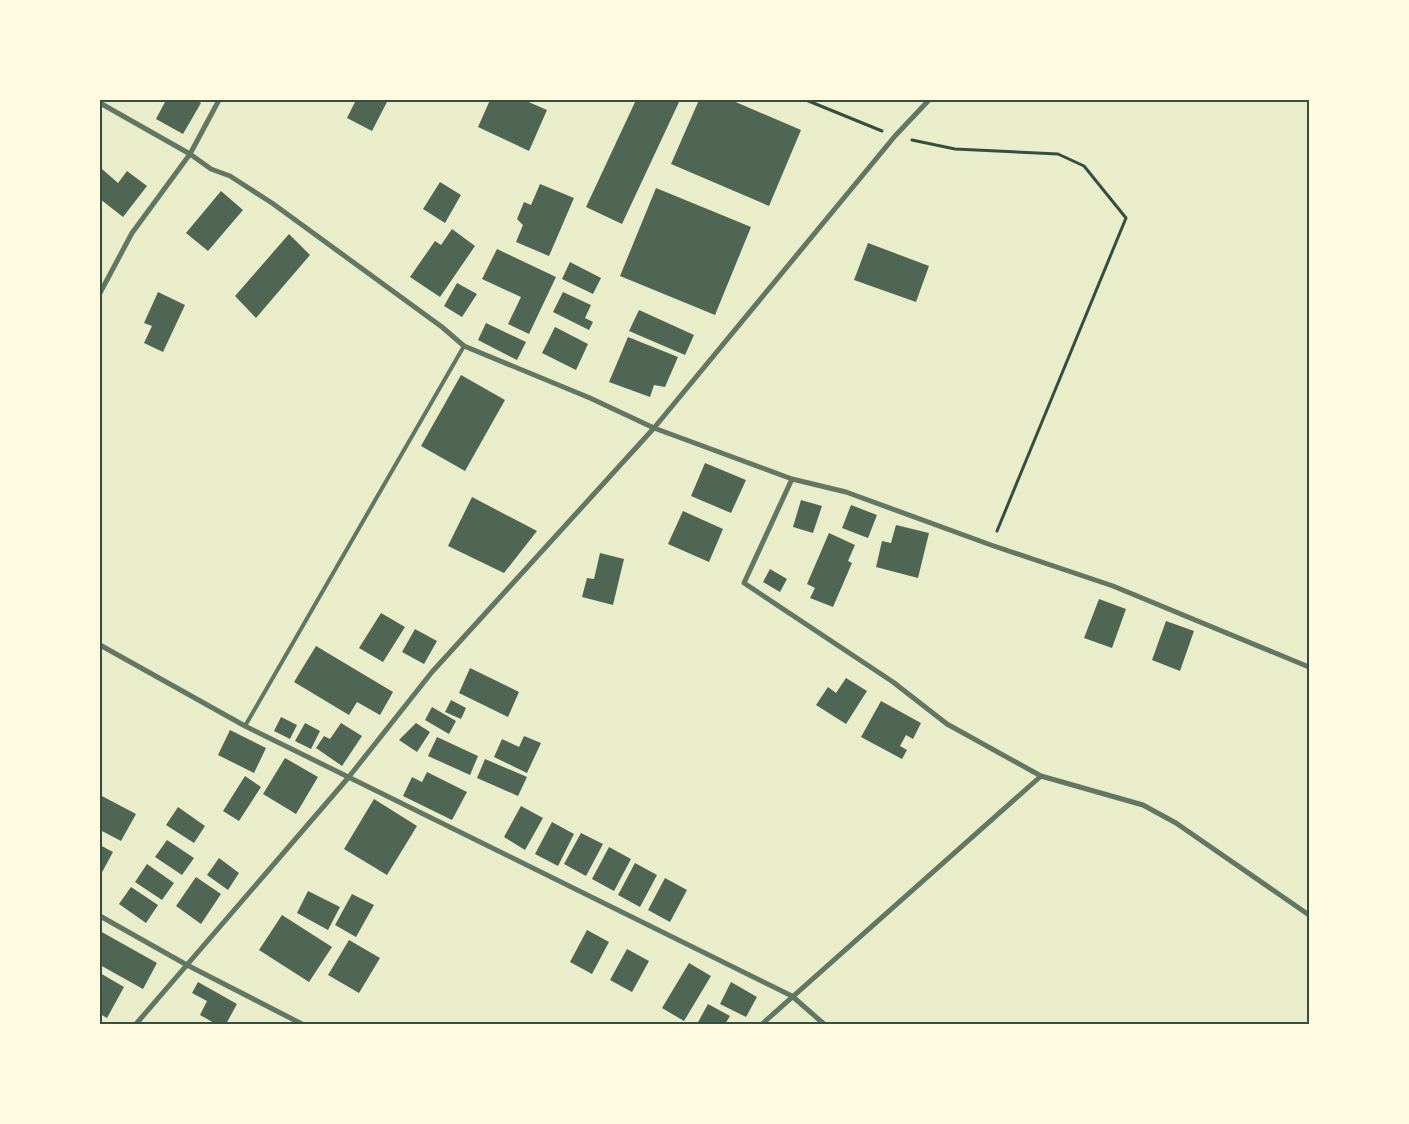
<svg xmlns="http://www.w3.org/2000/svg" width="1409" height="1124" viewBox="0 0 1409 1124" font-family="Arial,sans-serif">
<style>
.building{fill:#4f6655}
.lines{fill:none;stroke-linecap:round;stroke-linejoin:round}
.path{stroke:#344e41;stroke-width:3}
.service{stroke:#617663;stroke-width:4}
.minor{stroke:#617663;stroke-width:5}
.neatline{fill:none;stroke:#344e41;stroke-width:2}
</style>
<rect width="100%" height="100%" fill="#e9edc9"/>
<path class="building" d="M166,100H196L201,103L183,134L156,119Z
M356,100H388L372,131L347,118Z
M490,100H524L547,110L529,151L478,127Z
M636,100H680L622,224L586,207Z
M699,100H731L801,130L769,206L671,164Z
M102,169L118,183L127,171L147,186L123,217L100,199V171Z
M440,182L461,195L445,223L423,209Z
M540,184L574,198L549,256L516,242L523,225L517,219L524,202L531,205Z
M656,188L751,227L715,315L620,276Z
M221,191L243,210L208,251L186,233Z
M452,229L475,246L440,297L410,277L435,241L441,245Z
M289,234L310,255L256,318L235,296Z
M868,243L929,266L916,302L854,280Z
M497,249L556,277L529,334L508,324L521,297L482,279Z
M570,262L601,278L593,294L562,279Z
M457,283L477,294L462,317L444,306Z
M158,292L185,305L163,352L144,343L152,326L144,323Z
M563,292L591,305L585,318L593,322L589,330L553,312Z
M639,310L694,335L685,355L629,331Z
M486,323L526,342L517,360L478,340Z
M555,327L588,344L576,370L542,353Z
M628,337L678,357L665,387L654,385L650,397L609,382Z
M461,375L505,400L465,471L421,446Z
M705,463L746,480L731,513L691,496Z
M472,497L537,531L504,573L448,546Z
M801,500L822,506L813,533L793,527Z
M851,505L877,515L868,538L842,528Z
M683,511L723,529L709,562L668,544Z
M896,525L929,533L918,578L876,567L882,541L891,543Z
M829,533L855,545L848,561L852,563L833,607L810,598L815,588L807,584Z
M600,553L624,559L613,605L582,597L587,578L594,579Z
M770,569L787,579L780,592L763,582Z
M1099,599L1126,609L1112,648L1084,638Z
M381,613L405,627L383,662L359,648Z
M1166,621L1194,631L1180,671L1152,660Z
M415,629L437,641L424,664L402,652Z
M316,646L393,692L380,715L357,702L349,715L294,682Z
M470,668L519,692L508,717L459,693Z
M846,678L867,691L846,724L816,705L828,687L836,693Z
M451,700L466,708L461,719L445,712Z
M881,701L921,723L913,739L906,735L900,746L907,750L902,759L861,737Z
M432,707L456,721L449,734L425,720Z
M281,717L297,725L290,739L274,731Z
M305,723L320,731L311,749L295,741Z
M341,723L362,736L342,766L316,748L324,736L330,739Z
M416,723L430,732L417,752L399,740Z
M230,730L266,748L254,773L218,755Z
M524,736L541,743L527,773L494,757L502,739L519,747Z
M437,737L478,756L470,775L428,756Z
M285,758L318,777L296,814L263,794Z
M485,759L527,777L518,796L477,778Z
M427,772L467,792L452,820L403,796L412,777L422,782Z
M245,776L261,787L239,821L223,811Z
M100,795L136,814L121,841L100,830Z
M374,799L417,826L387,875L344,849Z
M521,806L543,818L525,850L504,837Z
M178,807L205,826L194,843L166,825Z
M552,822L574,834L558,866L535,854Z
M581,833L603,844L586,876L564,864Z
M167,840L194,858L182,875L155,857Z
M100,845L113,852L100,876Z
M609,847L631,859L614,891L592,879Z
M219,858L239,873L228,890L207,875Z
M635,863L657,875L640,907L618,895Z
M147,864L174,883L162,900L135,882Z
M196,877L221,894L201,924L176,906Z
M665,878L687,890L670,922L648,910Z
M131,887L158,905L146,923L119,904Z
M308,891L340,907L328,930L297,913Z
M352,894L374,905L356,937L335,925Z
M282,915L332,947L309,982L259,950Z
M587,930L609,942L592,974L570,962Z
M100,931L157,963L143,989L100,965Z
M349,940L380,958L359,993L328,975Z
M627,949L649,961L632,992L610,980Z
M689,963L711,976L684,1021L662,1008Z
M100,973L124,987L107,1018L100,1014Z
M198,982L237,1004L226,1024H216L200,1015L207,1001L192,993Z
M731,982L757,997L746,1017L720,1004Z
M708,1004L730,1016L725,1024H697Z"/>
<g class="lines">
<path class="path" d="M806,100L882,131
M912,140L955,149L1058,154L1084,166L1126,218L997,531"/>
<path class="service" d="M245,726L464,346"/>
<path class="minor" d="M100,103L190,154L219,100
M100,293L132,233L190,154L211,169L230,176L272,203L442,327L464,346L590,398L654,428L792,479L846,492L991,545L1113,586L1309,667
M792,479L744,583L893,682L947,724L1041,776L1143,805L1176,823L1309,915
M100,645L245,726L792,996L824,1024
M100,916L187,965L302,1024
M136,1024L348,778L432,672L654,428L895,136L929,100
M762,1024L1041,776"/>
</g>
<rect width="1409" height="1124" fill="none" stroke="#fefae0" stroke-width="202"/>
<rect x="101" y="101" width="1207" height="922" class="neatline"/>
</svg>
